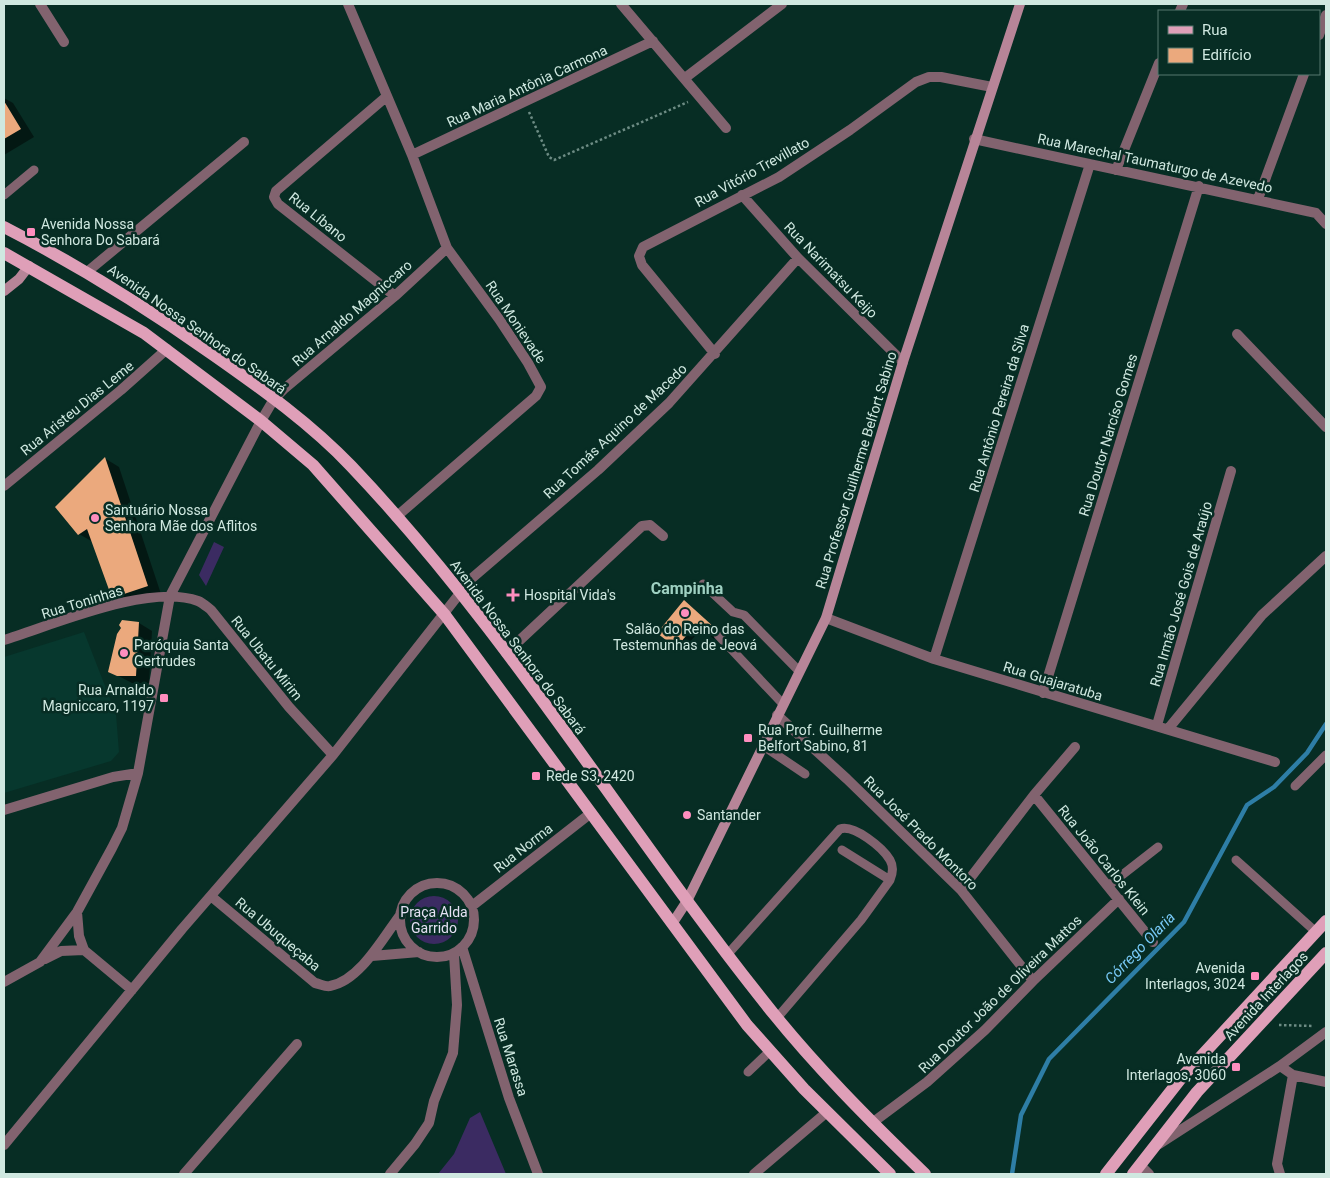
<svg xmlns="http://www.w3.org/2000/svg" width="1330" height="1178" viewBox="0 0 1330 1178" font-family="Roboto,sans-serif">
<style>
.built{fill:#07382e}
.green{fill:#3b2b62}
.shadow{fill:#0007}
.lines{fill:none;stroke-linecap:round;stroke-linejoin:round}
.stream{stroke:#2e7ea6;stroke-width:4.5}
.building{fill:#eba97d}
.path{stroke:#6d8c84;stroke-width:2.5;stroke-dasharray:2.5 2.5;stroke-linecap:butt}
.lane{stroke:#82636f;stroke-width:9}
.street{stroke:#82636f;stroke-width:10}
.secondary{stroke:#b78598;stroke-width:10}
.primary{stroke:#df9fb8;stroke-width:12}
.poi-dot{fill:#fe8ebe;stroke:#072d24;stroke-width:2}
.labels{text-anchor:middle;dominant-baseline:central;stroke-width:5;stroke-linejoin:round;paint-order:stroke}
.street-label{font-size:14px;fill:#cfe8e0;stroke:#072d24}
.poi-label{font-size:14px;fill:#cfe8e0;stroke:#072d24;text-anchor:start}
.park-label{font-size:14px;fill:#e5e1f4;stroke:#072d24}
.water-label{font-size:15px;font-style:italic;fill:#78caf7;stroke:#072d24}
.quarter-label{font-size:16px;font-weight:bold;fill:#9fd1c2;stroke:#072d24}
</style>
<rect width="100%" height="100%" fill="#072d24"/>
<path class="built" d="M84,632L116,714L119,752L111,761L4,793V657Z"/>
<path class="green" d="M214,542L224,547L206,586L199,575Z
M410 920a24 24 0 1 1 48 0a24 24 0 1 1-48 0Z
M480,1112L506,1174H438L454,1154L470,1118Z"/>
<path class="shadow" d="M4,98L13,103L34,137L4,155Z
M106,459L119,467L161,594L126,605L113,597L93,542L79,534Z
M690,606L720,633L714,639L701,629L683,650L677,647Z
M139,623L152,631L149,683H132L109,671Z"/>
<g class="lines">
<path class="stream" d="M1012,1174L1021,1115L1049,1059L1184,922L1247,805L1274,787L1307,753L1326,724"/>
</g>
<path class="building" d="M4,101L21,129L4,139Z
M105,457L148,586L112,598L87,529L78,535L55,507Z
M684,600L715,628L707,636L695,625L676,648L657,633Z
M122,620L139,622L136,676H117L108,672L117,634L121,628L119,625Z"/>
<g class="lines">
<path class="path" d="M529,112L549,157L554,160L688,102
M1279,1025L1314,1026"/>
<path class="lane" d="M4,195L34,170
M703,584L733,612L744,615L799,671
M718,635L782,703
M762,745L805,774
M1295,786L1326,755
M842,850L890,880
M1236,860L1316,932
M1108,886L1158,847
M727,955L840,829C854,824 883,848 890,860C894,867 893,873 890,880L861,920L777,1018
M748,1072L769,1052"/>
<path class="street" d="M40,4L64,42
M348,4L412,155L447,248L499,319L528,363L541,387L536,396L396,517
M621,4L726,128
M1180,11L1183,4
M1319,35L1326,15
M685,78L782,4
M386,97L276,191L274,197L278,204L395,296
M974,139L1316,213L1326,224
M412,155L653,41
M1116,170L1159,63
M742,195L798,258L903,362
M1258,199L1304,74
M87,272L244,142
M1237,334L1326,427
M715,354L642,265L639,256L643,247L779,177L850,130L916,82L929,77H941L992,87
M4,486L121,390L167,349
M826,618L934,659L1275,762
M4,640C53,625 149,583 198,601C203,603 207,607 211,610L289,707L333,755
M506,653L642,526L650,525L663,536
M934,659L1090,164
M1043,693L1199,186
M777,715L847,779L961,890L1033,981
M1157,725L1231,471
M1168,729L1262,615L1326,556
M1034,795L1153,942
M4,810L113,777L138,773
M400 920a37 37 0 1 1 74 0a37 37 0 1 1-74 0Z
M961,890L1034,795L1075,747
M212,897L315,983C320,984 326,987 330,986C360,981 384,936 401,914
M472,906L591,813
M77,912L79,936L84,950L132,990
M462,947L509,1098L538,1174
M372,956L419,952
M45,959L61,951L84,950
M4,982L40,962L77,912L112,848L122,828L138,773L170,596L261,421L274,399L284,389L395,296L447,248
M1280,1066L1293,1075L1326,1082
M872,1123L927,1082L985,1030L1033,981L1119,899
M1159,1144L1280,1066L1326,1032
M4,1145L182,929L333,755L471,579L598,470L669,403L798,258
M1140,1165L1149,1174
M184,1174L297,1044
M390,1174L415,1144L429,1123L434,1101L453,1053L457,1005L454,954
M754,1174L827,1112
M1280,1174L1277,1164L1293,1075"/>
<path class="secondary" d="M4,291L19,279L29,266
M672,924L687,901L826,618L903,362L1020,4"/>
<path class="primary" d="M4,227C78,265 147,308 215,356C262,389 311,424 351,466C507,630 624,826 765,1003C813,1064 869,1120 925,1174
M4,253L144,333L261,421L313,465L445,615L747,1025L804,1089L890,1174
M1106,1174L1182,1077L1326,921
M1133,1174L1197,1092L1326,953"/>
</g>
<g class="poi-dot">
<rect x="26" y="227" width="10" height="10" rx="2.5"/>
<circle cx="95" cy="518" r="5"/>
<path d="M510.5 587.5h5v5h5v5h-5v5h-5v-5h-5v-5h5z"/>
<circle cx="685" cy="613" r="5"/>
<circle cx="124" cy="653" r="5"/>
<rect x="159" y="693" width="10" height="10" rx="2.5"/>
<rect x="743" y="733" width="10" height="10" rx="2.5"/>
<rect x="531" y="771" width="10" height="10" rx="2.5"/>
<circle cx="687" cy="815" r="5"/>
<rect x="1250" y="971" width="10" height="10" rx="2.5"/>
<rect x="1231" y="1062" width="10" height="10" rx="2.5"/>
</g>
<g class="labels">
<g class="street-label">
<text transform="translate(527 86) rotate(-25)">Rua Maria Antônia Carmona</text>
<text transform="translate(1155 163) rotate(12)">Rua Marechal Taumaturgo de Azevedo</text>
<text transform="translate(752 172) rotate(-29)">Rua Vitório Trevillato</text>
<text transform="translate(318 217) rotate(39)">Rua Líbano</text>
<text transform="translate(831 270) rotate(46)">Rua Narimatsu Keijo</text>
<text transform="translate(352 313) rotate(-41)">Rua Arnaldo Magniccaro</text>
<text transform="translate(516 322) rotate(56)">Rua Monievade</text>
<text transform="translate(197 329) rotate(35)">Avenida Nossa Senhora do Sabará</text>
<text transform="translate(77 408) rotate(-39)">Rua Aristeu Dias Leme</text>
<text transform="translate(999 408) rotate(-73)">Rua Antônio Pereira da Silva</text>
<text transform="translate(615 431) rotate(-43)">Rua Tomás Aquino de Macedo</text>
<text transform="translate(1108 435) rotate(-73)">Rua Doutor Narcíso Gomes</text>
<text transform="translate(856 470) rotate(-73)">Rua Professor Guilherme Belfort Sabino</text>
<text transform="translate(1181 594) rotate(-74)">Rua Irmão José Gois de Araújo</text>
<text transform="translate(82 602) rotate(-17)">Rua Toninhas</text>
<text transform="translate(518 647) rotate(53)">Avenida Nossa Senhora do Sabará</text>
<text transform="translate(267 658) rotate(51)">Rua Ubatu Mirim</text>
<text transform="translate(1053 681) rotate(17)">Rua Guajaratuba</text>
<text transform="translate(921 833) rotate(45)">Rua José Prado Montoro</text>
<text transform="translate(523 848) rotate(-38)">Rua Norma</text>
<text transform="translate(1104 860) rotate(51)">Rua João Carlos Klein</text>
<text transform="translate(278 934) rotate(40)">Rua Ubuqueçaba</text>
<text transform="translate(1000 994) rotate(-44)">Rua Doutor João de Oliveira Mattos</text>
<text transform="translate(1266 996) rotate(-47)">Avenida Interlagos</text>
<text transform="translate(511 1057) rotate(72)">Rua Marassa</text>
</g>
<g class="poi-label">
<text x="41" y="224">Avenida Nossa<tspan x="41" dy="16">Senhora Do Sabará</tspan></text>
<text x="105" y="510">Santuário Nossa<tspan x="105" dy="16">Senhora Mãe dos Aflitos</tspan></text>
<text x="524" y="595">Hospital Vida's</text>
<text x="685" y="629" text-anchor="middle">Salão do Reino das<tspan x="685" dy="16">Testemunhas de Jeová</tspan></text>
<text x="134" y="645">Paróquia Santa<tspan x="134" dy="16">Gertrudes</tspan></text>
<text x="154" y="690" text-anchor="end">Rua Arnaldo<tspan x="154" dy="16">Magniccaro, 1197</tspan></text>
<text x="758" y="730">Rua Prof. Guilherme<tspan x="758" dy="16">Belfort Sabino, 81</tspan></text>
<text x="546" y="776">Rede S3, 2420</text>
<text x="697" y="815">Santander</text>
<text x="1245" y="968" text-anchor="end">Avenida<tspan x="1245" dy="16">Interlagos, 3024</tspan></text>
<text x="1226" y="1059" text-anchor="end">Avenida<tspan x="1226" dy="16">Interlagos, 3060</tspan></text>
</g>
<g class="park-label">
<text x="434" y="912">Praça Alda<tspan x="434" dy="16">Garrido</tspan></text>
</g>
<g class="water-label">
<text transform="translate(1140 948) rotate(-46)">Córrego Olaria</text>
</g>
<g class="quarter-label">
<text x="687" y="588">Campinha</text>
</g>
</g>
<rect width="1330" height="1178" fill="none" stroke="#cfe8e0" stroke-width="10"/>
<rect x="1158" y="10" width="162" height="65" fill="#072d24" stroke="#57786f"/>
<rect x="1168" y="26" width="25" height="8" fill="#df9fb8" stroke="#57786f"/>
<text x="1202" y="35" font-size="15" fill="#cfe8e0">Rua</text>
<rect x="1168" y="48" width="25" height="15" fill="#eba97d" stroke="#57786f"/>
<text x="1202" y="60" font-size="15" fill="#cfe8e0">Edifício</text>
</svg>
